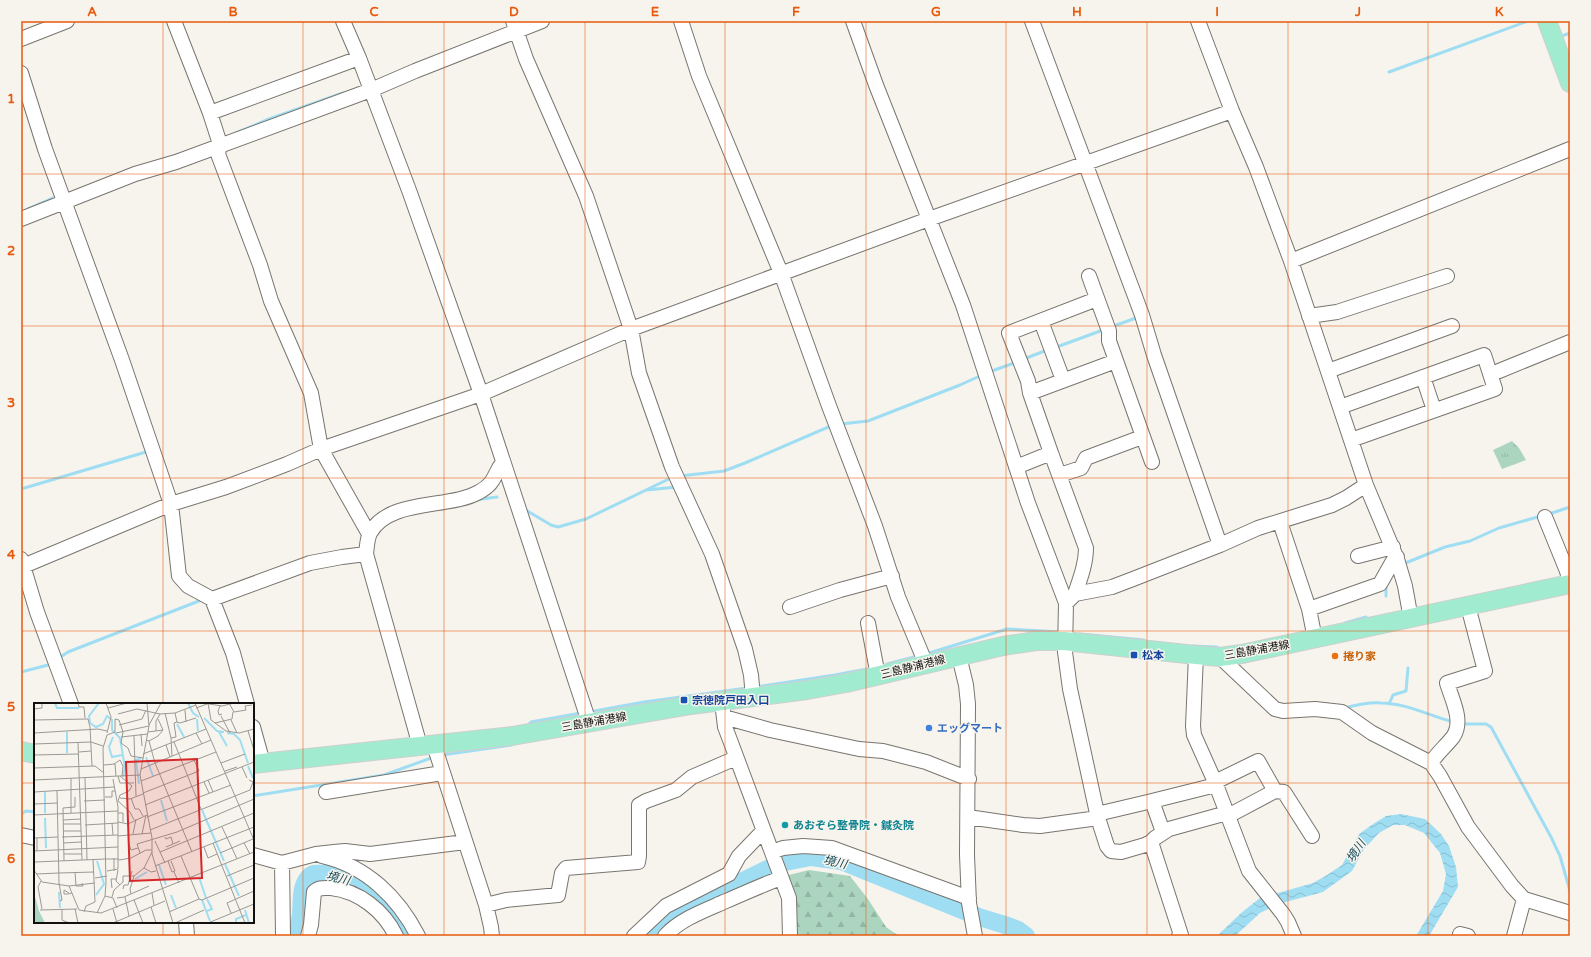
<svg xmlns="http://www.w3.org/2000/svg" width="1591" height="957" viewBox="0 0 1591 957" font-family="'Varela Round','Noto Sans JP',sans-serif">
<style>
.forest{fill:url(#forest-firs)}
.park{fill:url(#park-tufts)}
.water{fill:url(#water-waves)}
.lines{fill:none;stroke-linecap:round;stroke-linejoin:round}
.stream{stroke:#9fddf3;stroke-width:3}
.river{stroke:#9fddf3;stroke-width:18}
.minor-casing{stroke:#78756f;stroke-width:16}
.major-casing{stroke:#cfcfcf;stroke-width:20}
.minor{stroke:#fff;stroke-width:14}
.major{stroke:#a1ebd0;stroke-width:18}
.grid{fill:none;stroke:#e8590c;stroke-width:1;stroke-opacity:0.55}
.transit-dot{fill:#1a4fb4;stroke:#f7f4ed;stroke-width:1.5}
.food-dot{fill:#e8710a;stroke:#f7f4ed;stroke-width:1.5}
.shop-dot{fill:#3f7fe0;stroke:#f7f4ed;stroke-width:1.5}
.culture-dot{fill:#0f9aa8;stroke:#f7f4ed;stroke-width:1.5}
.labels{text-anchor:middle;dominant-baseline:central;stroke-width:3;stroke-linejoin:round;paint-order:stroke}
.street-label{font-size:11px;fill:#11100e;stroke:#f7f4ed}
.transit-label{font-size:11px;font-weight:bold;fill:#164399;stroke:#f7f4ed;text-anchor:start}
.food-label{font-size:11px;font-weight:bold;fill:#c56008;stroke:#f7f4ed;text-anchor:start}
.shop-label{font-size:11px;font-weight:bold;fill:#366cbe;stroke:#f7f4ed;text-anchor:start}
.culture-label{font-size:11px;font-weight:bold;fill:#0d838f;stroke:#f7f4ed;text-anchor:start}
.water-label{font-size:12px;font-style:italic;fill:#16495a;stroke:#f7f4ed}
.inset-river{fill:none;stroke:#9fddf3;stroke-width:2}
.inset-road{fill:none;stroke:#9b9994;stroke-width:1}
.view{fill:#d62828;fill-opacity:0.15;stroke:#d62828;stroke-width:2}
.inset-edge{fill:none;stroke:#11100e;stroke-width:2}
.neatline{fill:none;stroke:#e8590c;stroke-width:1.5}
.grid-label{font-size:13px;text-anchor:middle;font-weight:bold;fill:#e8590c}
</style>
<defs>
<pattern id="forest-firs" width="22" height="20" patternUnits="userSpaceOnUse"><rect width="22" height="20" fill="#acd5c0"/><path d="M5 1l3.5 6h-7zM16 11l3.5 6h-7z" fill="#93b6a4"/></pattern>
<pattern id="park-tufts" width="24" height="20" patternUnits="userSpaceOnUse"><rect width="24" height="20" fill="#acd5c0"/><path d="M3 7l-1-3M5 7V3M7 7l1-3M15 17l-1-3M17 17v-4M19 17l1-3" fill="none" stroke="#93b6a4"/></pattern>
<pattern id="water-waves" width="16" height="10" patternUnits="userSpaceOnUse"><rect width="16" height="10" fill="#9fddf3"/><path d="M0 5q4-4 8 0t8 0" fill="none" stroke="#88bdcf"/></pattern>
</defs>
<rect width="100%" height="100%" fill="#f7f4ed"/>
<path class="forest" d="M809,870L850,876L868,899L886,927L899,936H795L786,879L789,875Z"/>
<path class="park" d="M1512,441L1519,448L1526,460L1502,469L1493,450Z"/>
<path class="water" d="M1401,814L1425,819L1441,834L1449,846L1456,867L1458,887L1429,936H1416L1443,891L1446,874L1440,853L1424,833L1405,825H1393L1379,833L1364,849L1352,871L1323,892L1278,904L1260,913L1235,936H1217L1241,913L1260,898L1313,883L1327,875L1342,865L1359,834L1373,824L1386,816Z
M971,908L1003,921L1029,936H1010L973,921Z"/>
<g class="lines">
<path class="stream" d="M1562,36L1570,33
M1389,72L1528,21
M236,133L269,119L343,93
M28,209L58,196
M1111,327L1136,318
M1054,348L1103,330
M1024,359L1047,350
M989,372L1017,362
M841,424L868,421L960,385L982,375
M680,476L724,471L745,463L833,425
M21,489L146,452
M647,490L677,487
M475,500L497,497
M524,509L551,525L558,527L586,519L673,477
M1549,514L1570,507
M1403,564L1445,547L1470,541L1499,528L1541,516
M1386,596V586
M1345,623L1366,617
M1080,634L1144,640
M1193,646L1216,647L1221,649
M926,654L1007,629L1060,632
M59,658L68,652L204,599
M887,664L918,656
M21,672L52,664
M755,687L835,675L872,668
M1389,704L1393,695L1406,691L1408,668
M1344,708C1356,705 1369,702 1381,703C1406,703 1430,716 1453,722
M589,712L644,702L747,688
M529,724L531,722L581,713
M1461,724H1486L1491,727L1551,837L1560,856L1570,891
M442,755L511,745
M253,796L384,775L434,757
M21,814L26,811L35,812"/>
<path class="river" d="M290,936C310,922 294,894 309,877C313,872 320,874 326,874C351,877 382,893 397,914C401,920 405,929 408,936
M651,936L666,920L683,910L780,863L811,857L841,861L979,917L1005,925L1018,930L1026,936"/>
<g class="minor-casing">
<path id="minor" d="M174,21L210,113L220,144L218,154L260,265L271,301L311,393L321,449L369,534
M343,21L359,58L410,193L481,394L589,722
M513,21L526,59L586,196L631,329L639,373L672,467L712,554L745,649L751,675L753,697
M681,21L699,76L781,273L829,406L875,526L898,597L926,664
M853,21L876,85L963,305L1028,503L1066,603L1065,652L1070,689L1098,818L1107,846L1111,851L1121,852L1145,845L1151,842L1155,838L1169,829L1227,813
M1032,21L1142,315L1154,355L1220,545
M1198,21L1232,111L1256,167L1291,261L1366,485L1397,559L1405,586L1411,619
M21,39L67,21
M21,73L45,149L122,360L171,504L179,576L188,586L212,599L233,653L247,704
M210,113L359,58
M21,219L135,174L176,162L371,90L415,71L542,21
M1291,261L1570,149
M1089,276L1109,331V341L1152,462
M1309,316L1337,312L1447,276
M1041,321L1063,380
M1328,371L1452,326
M1499,371L1570,342
M1423,377L1434,410
M1030,393L1028,381L1009,333L1097,299
M1340,407L1484,355L1495,389L1351,440
M1051,453L1086,548C1086,564 1080,579 1075,594
M1016,467L1051,453L1030,393L1116,361
M1060,475L1081,468L1086,458L1142,437
M1545,517L1567,571L1570,583
M1280,522L1309,609L1315,639
M1358,556L1393,547
M21,559L37,612L71,704
M21,567L171,504L226,487L287,464L321,449L481,394L631,329L929,219L1232,111
M212,599L310,563L342,557L366,554
M1066,603L1075,594L1112,587L1133,579L1220,545L1258,528L1332,505L1346,498L1366,485
M790,607L840,590L892,576
M1309,609L1380,584L1393,561L1397,557
M868,623L878,676
M1196,655L1193,726L1194,735L1215,782L1249,871L1283,914L1288,922L1294,936
M959,656L966,685L968,704L967,855L969,903L975,936
M1220,657L1275,709L1283,711L1315,709L1342,712L1372,733L1431,763L1440,776L1468,827L1512,886L1524,899L1570,913
M723,710L725,727L730,740L789,898L790,936
M724,717L770,730L859,749L883,751L926,762L969,779
M253,727L263,763
M434,745L486,905L491,927L492,936
M420,746L366,554C367,547 367,539 370,533C389,498 450,509 479,492C496,483 493,475 503,462
M1431,763C1437,753 1446,746 1453,737C1464,721 1452,700 1447,683L1485,671L1468,606
M1215,782L1258,761L1275,791
M326,792L442,773
M1152,801L1216,785
M1097,814L1152,801L1163,832
M1228,816L1275,791L1284,792L1312,836
M968,817L1023,825L1040,826L1098,818
M21,835L35,838
M1151,842L1181,935L1179,936
M772,852L783,848L803,846L832,848L969,898
M253,855L282,863L316,854L334,852L345,851L370,854L465,842
M322,856C366,866 398,897 418,936
M282,863L283,936
M486,905L506,900L558,895L562,873L566,868L638,862L639,856V805L646,801L676,790L692,777L736,758
M186,922L187,936
M1460,934L1468,936
M308,936L311,925L314,892C319,887 324,888 331,888C359,891 384,911 396,936
M634,936L666,906L729,874L739,856L763,831
M665,936C680,919 706,910 726,901C745,893 762,885 781,878
M1514,936L1524,899"/>
</g>
<g class="major-casing">
<path id="major" d="M1547,21L1570,83
M21,751L35,754
M253,764L512,736L691,705L807,690L846,683L1003,646L1036,641H1064L1196,655L1220,657L1242,654L1570,584"/>
</g>
<use href="#minor" class="minor"/>
<use href="#major" class="major"/>
</g>
<path class="grid" d="M163,21V704M303,21V936M444,21V936M585,21V936M725,21V936M866,21V936M1006,21V936M1147,21V936M1288,21V936M1428,21V936M21,174H1570M21,326H1570M21,478H1570M21,631H1570M21,783H35M253,783H1570M163,922V936"/>
<g class="transit-dot">
<rect x="1130" y="651" width="8" height="8" rx="2"/>
<rect x="680" y="696" width="8" height="8" rx="2"/>
</g>
<circle class="food-dot" cx="1335" cy="656" r="4"/>
<circle class="shop-dot" cx="929" cy="728" r="4"/>
<circle class="culture-dot" cx="785" cy="825" r="4"/>
<g class="labels">
<g class="street-label">
<text transform="translate(1257 650) rotate(-10)">三島静浦港線</text>
<text transform="translate(913 667) rotate(-14)">三島静浦港線</text>
<text transform="translate(594 722) rotate(-10)">三島静浦港線</text>
</g>
<g class="transit-label">
<text x="1142" y="655">松本</text>
<text x="692" y="700">宗徳院戸田入口</text>
</g>
<g class="food-label">
<text x="1343" y="656">捲り家</text>
</g>
<g class="shop-label">
<text x="937" y="728">エッグマート</text>
</g>
<g class="culture-label">
<text x="793" y="825">あおぞら整骨院・鍼灸院</text>
</g>
<g class="water-label">
<text transform="translate(1356 851) rotate(-56)">境川</text>
<text transform="translate(835 862) rotate(13)">境川</text>
<text transform="translate(338 878) rotate(14)">境川</text>
</g>
</g>
<g transform="translate(34 703)">
<rect width="220" height="220" fill="#f7f4ed"/>
<path d="M0,190L5,208L11,220H2L0,216Z" fill="#acd5c0"/>
<path class="inset-river" d="M21,0L23,5H45M65,0L55,13L56,20L62,24L69,21L73,13L78,17V27L86,35L91,65L89,74M154,0L159,10L165,14M170,15L183,28L190,29M163,16L164,28M143,21L150,34M33,29V50M185,29L193,43M193,30L200,31L206,37L214,60M79,34L75,44L78,54L88,52M112,54L119,73M214,63L219,75M105,81L102,57L107,55M11,89V110M127,97L133,118M168,107L190,158M11,115L12,145M191,161L205,193M125,162L132,182M165,174L172,195M101,176L113,169M25,189L26,205M62,192L70,181L63,158M137,192L142,205M168,197L176,218M211,207L215,220M173,208L178,206L173,196M202,220V216L212,212"/>
<path class="inset-road" d="M44,0L45,4H50L51,15M72,0L77,14L73,30M113,0L115,23L106,72L118,135V151L139,220M161,0L220,137M174,0L177,17L192,28L205,30L220,26M195,0L200,9L212,7L211,3L218,2M175,1L188,3L200,0M186,3L184,8L185,12L188,11M74,5L93,0M162,5L176,0M0,6L8,5V0M151,7L152,19M131,10L137,35L138,53M141,10L143,19L146,20L162,15M84,11L103,6L126,11L141,10L162,2M187,13L196,30M124,16L129,27M0,17L54,16L56,24L58,63M197,17L203,30M181,20L198,16L199,9M85,22L108,16L112,7M115,22L127,0M122,28V18L126,11M214,28L220,47M114,29L129,27L124,33L115,38M0,30L64,26L73,28M82,30L115,23M162,30L168,41M107,31L108,43M100,33L102,93M87,34L114,31M137,35L142,34L140,20L143,19M112,37L115,38L121,60L158,149M44,39L48,157M140,39L167,106M0,41L57,39L69,43M132,42L136,54M45,49L57,48M109,51L172,26M0,52L45,51M187,60L211,51M80,61L86,57L89,63L88,73M70,62L81,61L82,73M208,64L213,75M0,65L61,63L70,70M107,66L177,37M191,68L203,64M84,73L86,80H100M86,73L98,83L95,88L86,92L84,98L96,109L100,117M51,74L53,157M37,75V110M0,77L106,72M174,77L179,89M107,78L182,49M170,79L175,90M23,88L25,180L28,197L26,198M0,89L80,84M109,90L165,68L160,57M71,94H78V88H81M86,95L96,96L109,91M97,95L101,106H105L109,113M50,98L71,97M0,101L24,100M111,102L220,59M84,110H89V119M0,112L84,108M113,114L197,82M29,117L47,116M84,119L94,121L113,112M78,120L79,132M29,121H47M51,122L84,120M188,124L198,145M116,127L216,87L219,79L215,77M29,128H47M99,131L102,116M108,131L112,112M84,133L117,130M28,134L84,132M131,134L132,136L137,134L139,141M0,135L24,134M3,135V148M121,138L131,160M29,140L47,139M179,140L188,163M210,140L216,151M95,141L97,147L104,145M132,144L146,138M170,144L174,155L183,151M198,145L203,156M0,148L84,144M0,148V168M126,149L220,110M106,150L103,141L143,129L220,96M186,150L219,136M30,151H48M72,156H85M85,157L97,155L112,147H118M30,158L29,105L41,104V94M134,158L138,169L141,168L137,158M1,159L72,156M121,163L220,124M188,163L211,220M110,165L117,169L122,168M0,167L8,179L35,183L45,207L67,210L220,149M84,167L82,178L86,182M73,168L84,166V104L79,76M80,168V155M41,169L42,183H49L48,180M140,169L145,180M25,170L60,169M2,171L25,170M193,173L220,162M61,175L73,173M7,178L4,184L8,206M35,183L61,180M78,185L77,176H82M89,186L90,182H94L98,168M35,190L30,187V191H34L38,190M118,190L120,202M97,191L96,186L100,173L110,165L118,149M71,193L79,195L83,205M78,194L80,187L89,179V173H100M91,194L95,213M83,195L90,194L115,183M165,196L168,197L220,175M100,197L109,220M117,204L122,220M28,206V217L35,220M41,206L44,220M79,206L83,220M6,207L43,206M50,209L52,203L61,199L59,156M135,209L165,196L147,153M63,210L71,193L72,180L69,45L73,32L81,29V16L85,17L89,29L87,40L94,45L97,53L109,55M197,210L193,200L220,188M79,220L131,198M141,220L170,207M174,220L220,201"/>
<path class="view" d="M163,56L168,175L96,178L92,59Z"/>
<rect width="220" height="220" class="inset-edge"/>
</g>
<rect width="1591" height="957" fill="none" stroke="#f7f4ed" stroke-width="44"/>
<rect x="22" y="22" width="1547" height="913" class="neatline"/>
<g class="grid-label">
<text x="92" y="16">A</text>
<text x="233" y="16">B</text>
<text x="374" y="16">C</text>
<text x="514" y="16">D</text>
<text x="655" y="16">E</text>
<text x="796" y="16">F</text>
<text x="936" y="16">G</text>
<text x="1077" y="16">H</text>
<text x="1217" y="16">I</text>
<text x="1358" y="16">J</text>
<text x="1499" y="16">K</text>
<text x="11" y="103">1</text>
<text x="11" y="255">2</text>
<text x="11" y="407">3</text>
<text x="11" y="559">4</text>
<text x="11" y="711">5</text>
<text x="11" y="863">6</text>
</g>
</svg>
